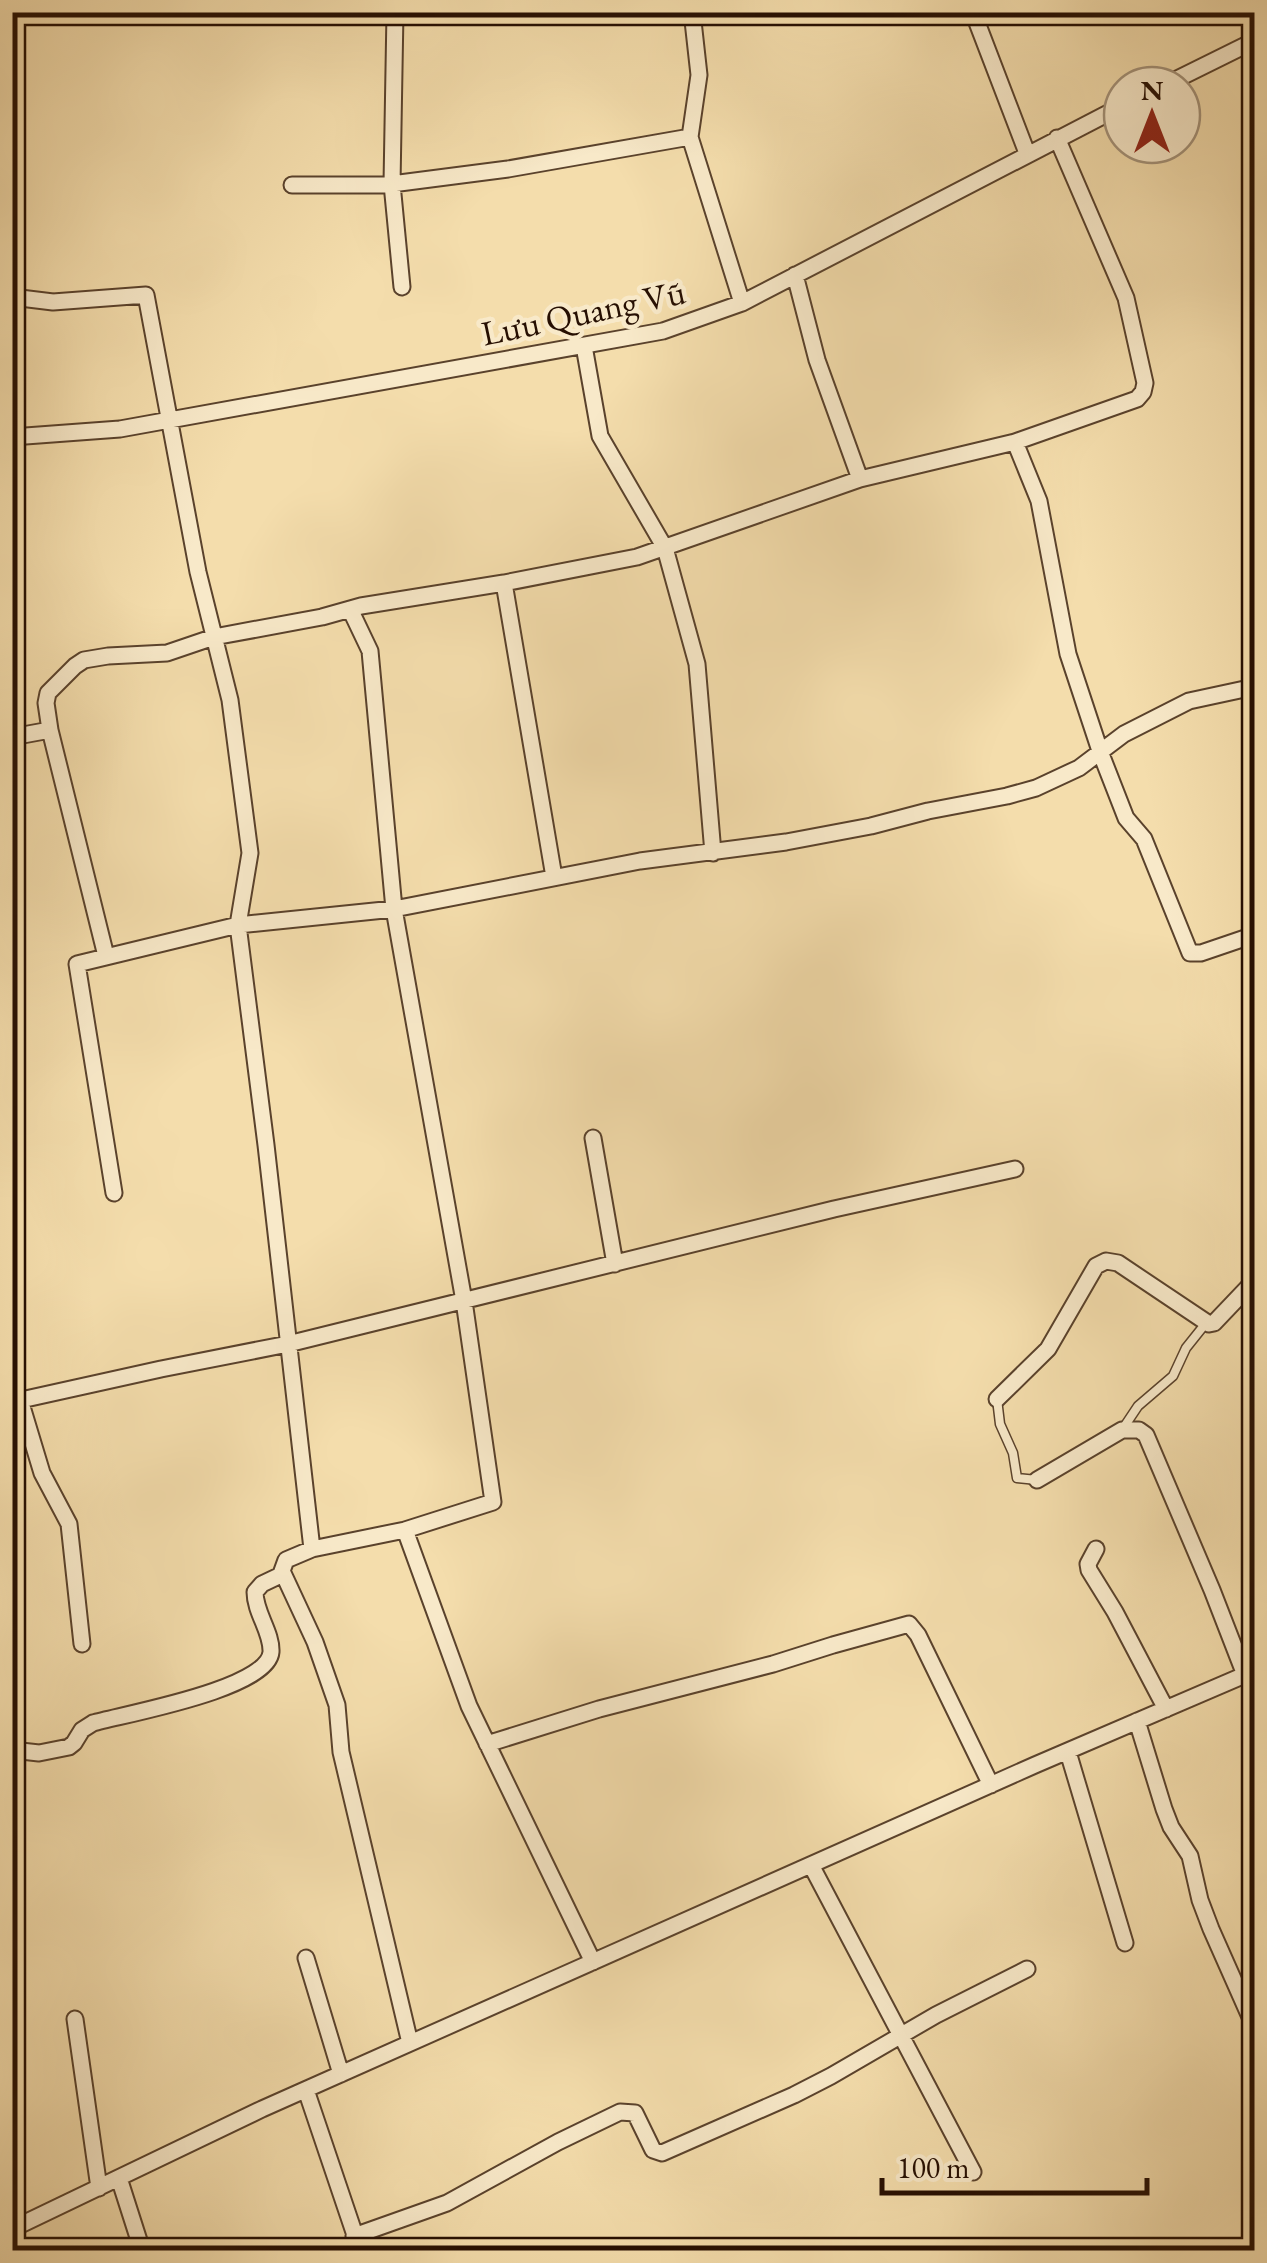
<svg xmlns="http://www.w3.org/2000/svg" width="1267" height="2263" viewBox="0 0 1267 2263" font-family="'EB Garamond',serif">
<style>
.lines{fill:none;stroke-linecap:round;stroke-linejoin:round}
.service-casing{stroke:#5a422c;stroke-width:11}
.minor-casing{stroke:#5a422c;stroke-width:19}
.service{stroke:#f8e9c9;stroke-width:8}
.minor{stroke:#f8e9c9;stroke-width:15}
.labels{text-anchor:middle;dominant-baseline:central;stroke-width:9;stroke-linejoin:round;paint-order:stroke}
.street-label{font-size:35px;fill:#260f02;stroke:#f8e9c9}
</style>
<rect width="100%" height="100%" fill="#f4ddac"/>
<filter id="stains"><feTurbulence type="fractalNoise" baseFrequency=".002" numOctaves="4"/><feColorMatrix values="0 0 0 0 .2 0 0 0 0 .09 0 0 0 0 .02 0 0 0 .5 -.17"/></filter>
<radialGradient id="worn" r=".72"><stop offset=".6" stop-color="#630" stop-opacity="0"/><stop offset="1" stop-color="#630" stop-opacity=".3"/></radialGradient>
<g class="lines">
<g class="service-casing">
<path id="service" d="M997,1399L1000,1424L1013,1453L1017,1478L1037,1480
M1122,1430L1138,1406L1173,1376L1186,1348L1206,1323"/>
</g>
<g class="minor-casing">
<path id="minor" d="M395,12L392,184L402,287
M692,12L699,75L690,137L742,303
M973,12L1027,153
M1165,85L1254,41
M292,185H384L508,169L690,137
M795,275L817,360L860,479
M12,297L53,302L146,295L198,572L230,700L250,853L238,925L266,1145L312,1549
M584,346L600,436L665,548L697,664L713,853
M12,437L120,429L663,331L742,303L1122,106
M1015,442L1039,501L1068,654L1101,754L1126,818L1144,839L1190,953H1201L1248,937L1254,939
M504,583L554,877
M350,609L370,651L394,909L464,1301L493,1502L405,1530L312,1549L286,1560L282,1571L315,1642L337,1705L341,1752L410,2043
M12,737L50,730
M106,956L50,730L46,703L48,693L75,666L84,660L108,656L167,653L214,637L322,617L361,606L504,583L637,557L860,479L1015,442L1137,399L1143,392L1145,383L1126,298L1057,138
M593,1138L615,1264
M114,1193L77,964L238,925L394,909L640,861L786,842L871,826L928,811L1007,796L1036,788L1079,768L1124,734L1189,701L1254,687
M997,1399L1048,1349L1096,1266L1106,1261L1118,1263L1209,1324L1214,1323L1254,1281
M20,1400L42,1473L69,1524L82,1644
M12,1402L161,1369L288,1344L834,1209L1015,1169
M1037,1480L1122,1430H1139L1146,1435L1212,1590L1245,1675
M405,1530L469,1706L593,1962
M1096,1549L1088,1564L1089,1570L1115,1612L1166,1709
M1137,1721L1164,1809L1171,1827L1190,1856L1200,1900L1211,1929L1254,2026
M487,1744L599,1709L773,1664L833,1645L909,1624L918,1635L991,1785
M12,1750L39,1753L69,1747L74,1743L82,1730L93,1723C125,1714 268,1689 271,1652C272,1632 255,1613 255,1592L262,1584L283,1574
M1068,1752L1125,1943
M811,1865L973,2172
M306,1958L341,2074
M75,2019L99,2188
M306,2090L360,2250
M119,2178L142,2250
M12,2229L262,2109L1035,1765L1254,1671
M354,2236L447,2203L558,2142L620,2112L635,2113L653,2150L662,2153L794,2095L831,2076L936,2015L1027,1969"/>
</g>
<use href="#service" class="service"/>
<use href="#minor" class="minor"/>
</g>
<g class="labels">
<g class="street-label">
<text transform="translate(583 312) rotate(-12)">Lưu Quang Vũ</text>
</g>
</g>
<rect width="1267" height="2263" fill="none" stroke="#f4ddac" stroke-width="50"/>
<rect x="15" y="15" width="1237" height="2233" fill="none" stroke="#260f02" stroke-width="5"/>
<rect x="25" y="25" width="1217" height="2213" fill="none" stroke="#260f02" stroke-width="2.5"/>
<g transform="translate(1152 115)"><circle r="48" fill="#f8e9c9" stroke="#a49279" stroke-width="2.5"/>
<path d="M0-8L18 38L0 25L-18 38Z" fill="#8f2418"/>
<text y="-15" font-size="28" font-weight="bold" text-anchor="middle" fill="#260f02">N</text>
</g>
<path d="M882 2178v15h265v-15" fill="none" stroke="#260f02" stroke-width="5"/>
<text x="897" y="2178" font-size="30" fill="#260f02" stroke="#f8e9c9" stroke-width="8" paint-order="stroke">100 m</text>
<rect width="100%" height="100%" filter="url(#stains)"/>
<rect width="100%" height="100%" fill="url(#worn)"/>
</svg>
